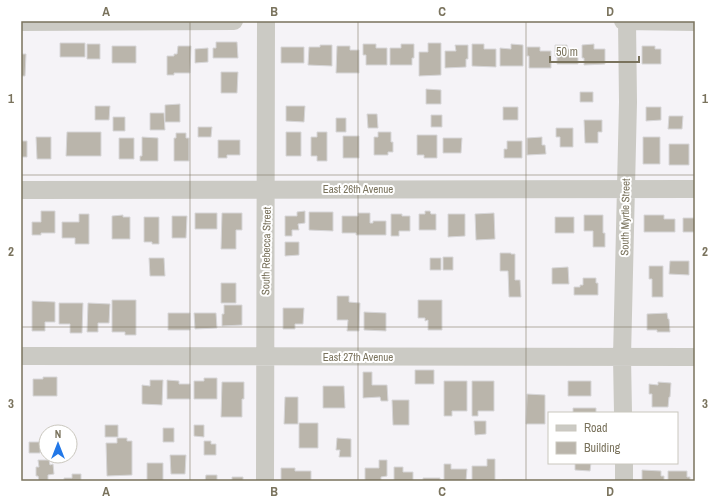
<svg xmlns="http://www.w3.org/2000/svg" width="716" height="502" viewBox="0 0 716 502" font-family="'Archivo Narrow',sans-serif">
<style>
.building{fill:#bab5ab;stroke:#d7d6d8}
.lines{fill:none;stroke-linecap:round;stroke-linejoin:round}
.minor{stroke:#cbcac4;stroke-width:18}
.grid{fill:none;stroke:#7a735d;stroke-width:1;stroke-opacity:0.55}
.labels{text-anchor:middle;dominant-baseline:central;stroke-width:4;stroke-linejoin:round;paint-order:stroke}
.street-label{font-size:11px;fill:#7a735d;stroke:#fff}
.neatline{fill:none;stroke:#7a735d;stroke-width:1.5}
.grid-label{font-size:13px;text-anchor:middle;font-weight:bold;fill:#7a735d}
</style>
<rect width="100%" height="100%" fill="#f5f3f7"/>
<path class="building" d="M216,42H237L238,58H213V48H216Z
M60,43H85V57H60Z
M428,43H441V75L419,76V52H428Z
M87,44H100V59H87Z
M363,44H376V48H387V65H366V55H363Z
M401,44H414V58H412V65H390V48H401Z
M472,44H484V49H496V67L472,66Z
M511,44L523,45V66H500V48L511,49Z
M594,44V49H605V64L584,65V58H582V45Z
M320,45H332V66L308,65L309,47H320Z
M455,45H468V59H466V67L445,68V51H456Z
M555,45H567V49H578V64H557V56H555Z
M112,46H136V63H112Z
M178,46H191L190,73H174V75H167V56H174V54H177Z
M337,46H350V50H359V73H336Z
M642,46H655V49H661V64H642Z
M281,47H304V63H281Z
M527,47H540V51H551V68H529V56H527Z
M208,48V62L195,63V49Z
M21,54H26L25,76H21Z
M221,72H238L237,93H221Z
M426,89L441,90V104H426Z
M580,92H593V102H580Z
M180,104V122H165V105Z
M95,106H110L109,120H95Z
M286,106H305L304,122L286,121Z
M503,107H518V120H503Z
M646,107H661V120L646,121Z
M150,113H164L165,130H150Z
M367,114H377L378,128H368Z
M431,115H442V127H431Z
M669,116H683L682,129H668Z
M113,117H125V131H113Z
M336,118H346V132H336Z
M584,120H602V132H598V143H585Z
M198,127H212L211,137H198Z
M556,128H573V147H560V137H556Z
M67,132H101V156H66Z
M286,132H301V156H286Z
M317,132H327V161H317V156H311V137H317Z
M378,132H391V142H393V152H388V155H374V137H378Z
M176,133H186V138H189V161H174V138H176Z
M417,135H437V158H424V155H417Z
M343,136H359V158H343Z
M36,137H51V159H37Z
M142,137L158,138V161H140V156H142Z
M542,137V145H545L546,154L527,155V138Z
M643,137H660V164H643Z
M119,138H134V159H119Z
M443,138H462L461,153H443Z
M218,140H240V155H227V158H218Z
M21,141H27V157H21Z
M507,141H522V158H504V149H507Z
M669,144H689V165H669Z
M41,211H55V233H41V235H32V222H41Z
M305,211V223L298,224L299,230H292V236H285V216H297V212Z
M425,211H430L431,214H436V230H419V214H425Z
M309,212H333V231L309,230Z
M195,213H217V229H195Z
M222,213H242V230H236V249H221Z
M358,213H370V223H373V221H386V235H356V233H342V216H358Z
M494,213L495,239L476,240L475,214Z
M79,214H89V244H75V238H62V222H79Z
M391,214H402V216H410V231H399V236H391Z
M448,214H465V236L448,237Z
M123,215V217H130V239H112V216Z
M584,215H603V233H605V247H593V231H584Z
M644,215H664V219H675V232H644Z
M172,216H187L186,238H172Z
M144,217H159V244H152V242H144Z
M555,217H574V233H555Z
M683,218H695V232H683Z
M285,242H299V255L285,256Z
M500,253H511V254H515V280H520L521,297H509L508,271H500Z
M443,257H453V270H443Z
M149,258H164L165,276H150Z
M430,258H441V270H430Z
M670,261H689V275L669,274Z
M649,266H663V297H652V279H649Z
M568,267L569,284H552V268Z
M583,278H596V283H598V295H574V287H580V285H583Z
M221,283H236V303H221Z
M337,296H349V302L360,303L359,331H347L348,320H337Z
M112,300H136V335H125V332H112Z
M418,300H442V330H428V320L425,321V318H418Z
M32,301L55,302V322H45V331H32Z
M59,303H83L82,333H70V324H59Z
M88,303L110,304L109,323H98V332H87Z
M224,305H242V325L222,326V314H224Z
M283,308H304L303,324H295V329H283Z
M364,312L386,313V331L364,330Z
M168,313H190V330H168Z
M194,313H216L217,328L195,329Z
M667,313L668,319H669L670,332H657V330H647V314Z
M415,370H434V384H415Z
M363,372H372V385H387L388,401H381L380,397L363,398Z
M43,377H57V396H33V379H43Z
M204,378H217V399H194V381H204Z
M150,380H163L162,405L142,404V385L150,386Z
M167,380L179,381V384H190V399H167Z
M444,381H467V411H452V416H444Z
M472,381H494V411H478V416H472Z
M568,381H591V396H568Z
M222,382H244V399H242V417H221Z
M658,382L671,383L670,397H669L668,407H652V394H649V384L658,385Z
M323,386H344L345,408H323Z
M527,394L545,395V424H526Z
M285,397H298V424H284Z
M392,400H409V425H393Z
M573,408H596V413H573Z
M474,421H486V434L475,435Z
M299,423H318V448H299Z
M105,425H118V437H105Z
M194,425H204V437L194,436Z
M163,428H174V442H163Z
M117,438H127V441H132V475L107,476L106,443H117Z
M337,438L351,439V457H339L340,450H336Z
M204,441H211V444H216V455H204Z
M29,442H41L40,453H29Z
M170,455H186L185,474H171Z
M487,459H495V481H472V466H487Z
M38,460H49L50,465L53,464L54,474L48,475V481H39L38,476H36V467H39Z
M379,460H387V476L381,477V481H365V468H379Z
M147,463H163V481H140L147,480Z
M575,463H591L590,471L575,470Z
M444,464H451V469H467L466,481H444Z
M394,467H403V472H413V481H394Z
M281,468H295V471H311V481H281Z
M642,470L661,471V476H664V481H642Z
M668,471H687V477H690V481H668Z
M72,474H81V481H64V478H72Z
M206,475H217V481H205Z
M232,477H243V481H232Z
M423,478H440V481H423Z
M502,480H522V481H502Z"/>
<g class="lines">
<path class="minor" d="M623,21L695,22
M21,22L234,21
M21,190L695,189
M21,356L695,357
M623,413L622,357L628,102L627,21
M624,463V481
M265,481C264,328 267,174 266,21"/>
</g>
<path class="grid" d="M190,21V481M358,21V481M526,21V481M21,175H695M21,327H695"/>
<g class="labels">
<g class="street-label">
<text x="358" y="189">East 26th Avenue</text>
<text transform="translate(625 217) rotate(-89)">South Myrtle Street</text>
<text transform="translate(266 251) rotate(-89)">South Rebecca Street</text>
<text x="358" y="357">East 27th Avenue</text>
</g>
</g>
<rect width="716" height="502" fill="none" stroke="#ffffff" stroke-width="44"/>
<rect x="548" y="412" width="130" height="52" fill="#ffffff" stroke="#cac7be"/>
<rect x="556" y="425" width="20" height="6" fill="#cbcac4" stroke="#cac7be"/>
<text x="584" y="432" font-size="12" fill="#7a735d">Road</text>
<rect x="556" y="442" width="20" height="12" fill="#bab5ab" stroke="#cac7be"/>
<text x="584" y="452" font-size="12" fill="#7a735d">Building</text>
<g transform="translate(58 444)"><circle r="19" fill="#ffffff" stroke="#cac7be"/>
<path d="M0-3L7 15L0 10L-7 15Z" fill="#2278e8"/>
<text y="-6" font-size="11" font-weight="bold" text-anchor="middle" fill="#7a735d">N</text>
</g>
<path d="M550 56v6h89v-6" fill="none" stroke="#7a735d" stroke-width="2"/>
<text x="556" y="56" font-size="12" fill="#7a735d" stroke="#ffffff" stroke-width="3" paint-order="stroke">50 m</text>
<rect x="22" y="22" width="672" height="458" class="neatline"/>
<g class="grid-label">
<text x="106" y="16">A</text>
<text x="274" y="16">B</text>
<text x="442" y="16">C</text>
<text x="610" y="16">D</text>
<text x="11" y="103">1</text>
<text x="705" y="103">1</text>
<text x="11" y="256">2</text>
<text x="705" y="256">2</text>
<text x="11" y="408">3</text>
<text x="705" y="408">3</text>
<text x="106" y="496">A</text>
<text x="274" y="496">B</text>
<text x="442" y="496">C</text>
<text x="610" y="496">D</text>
</g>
</svg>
